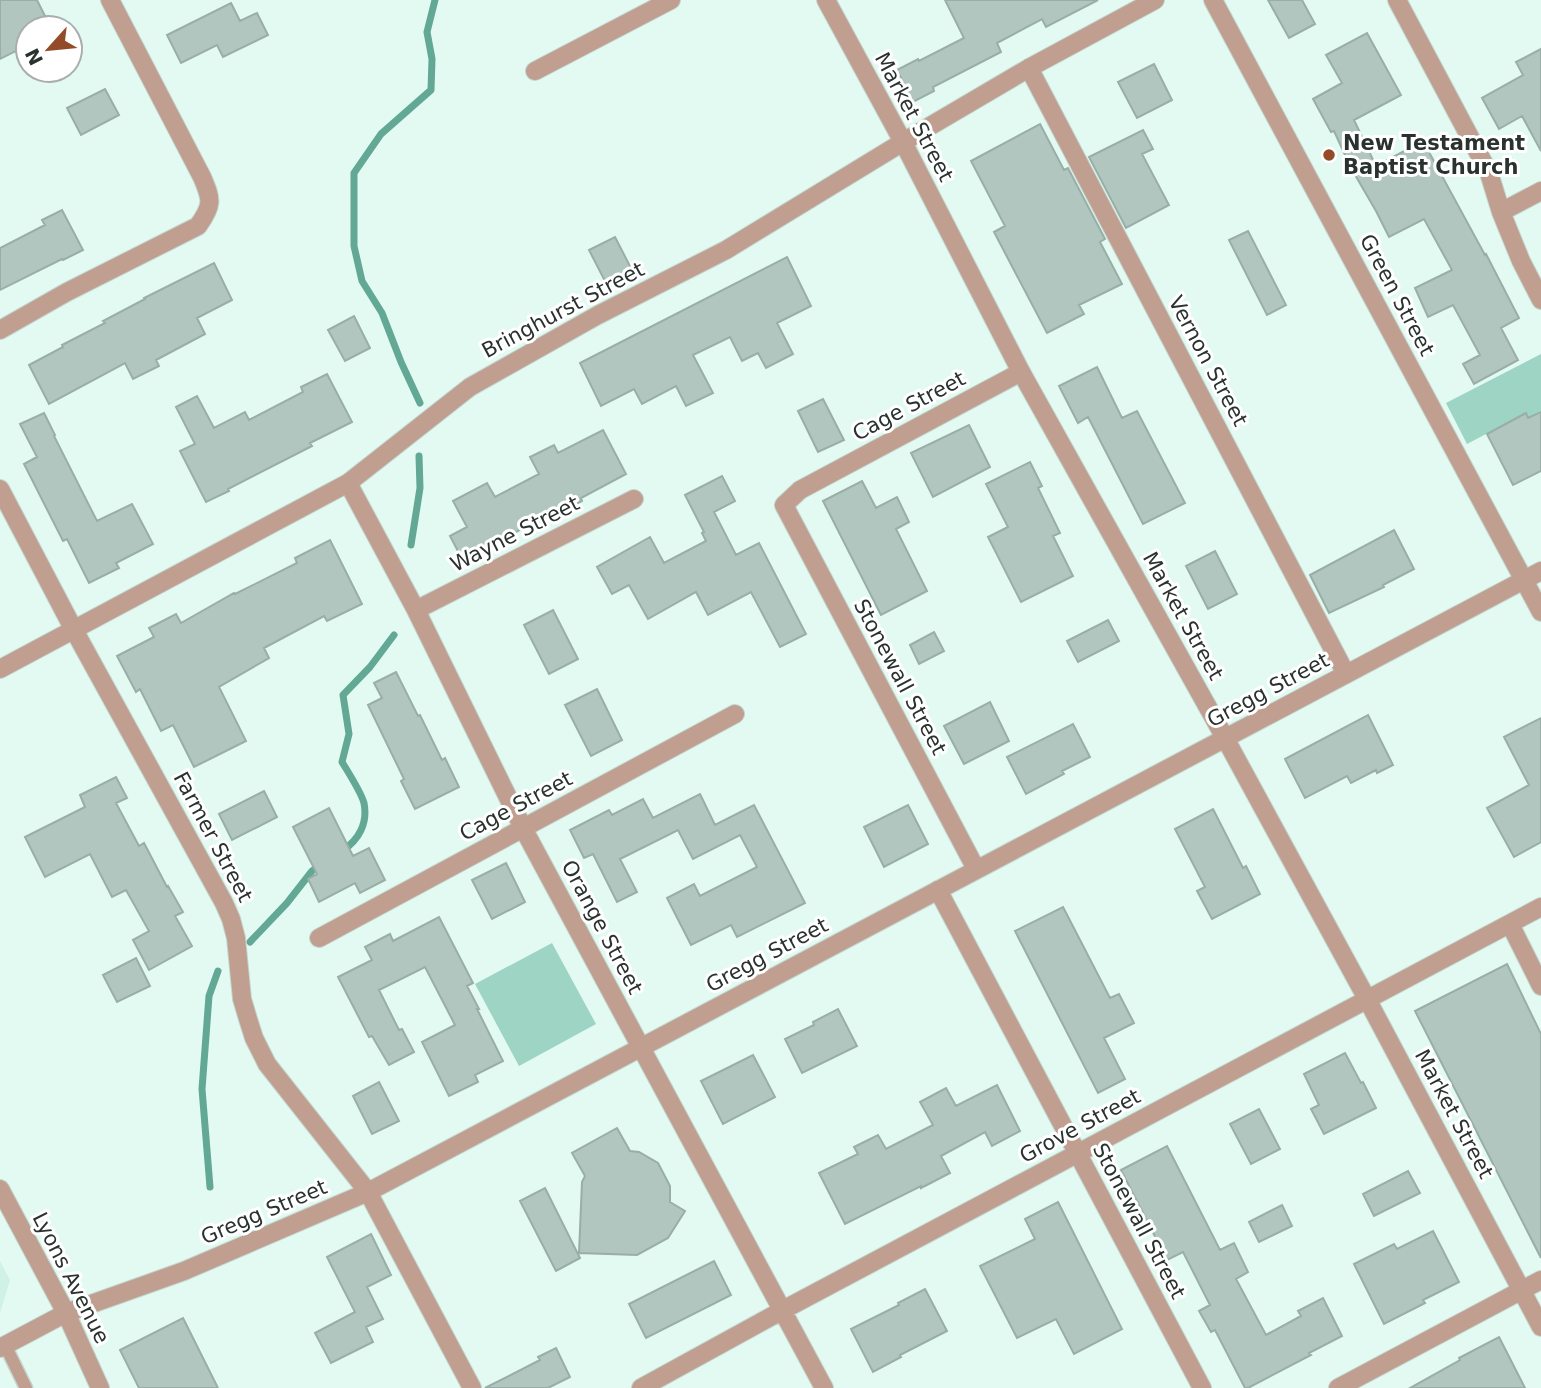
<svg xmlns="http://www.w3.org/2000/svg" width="1541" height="1388" viewBox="0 0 1541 1388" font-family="'DejaVu Sans',sans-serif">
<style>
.built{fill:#d0f1e6}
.green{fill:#9ed4c3}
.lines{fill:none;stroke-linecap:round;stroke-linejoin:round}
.stream{stroke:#62a894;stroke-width:7}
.building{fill:#b0c6bf;stroke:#98aea7;stroke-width:2}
.service-casing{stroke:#c2d6cf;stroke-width:15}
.minor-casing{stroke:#c2d6cf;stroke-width:20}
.tertiary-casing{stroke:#c2d6cf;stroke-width:20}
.service{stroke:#c09e90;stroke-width:12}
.minor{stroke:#c09e90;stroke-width:18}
.tertiary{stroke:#c09e90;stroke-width:18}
.poi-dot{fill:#934b28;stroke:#fff;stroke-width:2.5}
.labels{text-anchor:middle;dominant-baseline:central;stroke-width:6;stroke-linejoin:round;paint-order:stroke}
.street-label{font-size:21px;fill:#29322f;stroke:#fff}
.poi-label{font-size:21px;font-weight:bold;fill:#29322f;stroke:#fff;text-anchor:start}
</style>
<rect width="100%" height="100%" fill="#e3faf2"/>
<path class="built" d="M0,1261L10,1280L0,1313Z"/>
<path class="green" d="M1541,354V412L1528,418L1526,413L1467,444L1446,403Z
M552,943L596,1024L519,1066L475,984Z"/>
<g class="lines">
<path class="stream" d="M420,403L401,362L382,313L362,281L354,246V173L381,134L431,90L432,59L427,32L435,0
M411,545L420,488L419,456
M342,851C359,840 368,823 364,803C361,792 348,772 342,762L349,734L343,695L370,667L394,635
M250,942L287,903L312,871L320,865
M210,1187L202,1089L209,996L218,971"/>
</g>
<path class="building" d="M0,0H37L51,28H28V45L0,59Z
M945,0H1098L1046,27L1042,19L997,43L1001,52L933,87L934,91L913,102L897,70L918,59L919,61L964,38Z
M1268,0H1302L1315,24L1289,38Z
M231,3L240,21L257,13L268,35L223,57L217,45L181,63L167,35Z
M1367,33L1401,95L1354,120L1376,166L1423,141L1485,255L1486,254L1519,318L1501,328L1518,360L1474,384L1463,364L1480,355L1453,305L1428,317L1415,288L1452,270L1424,219L1389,237L1376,211L1351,168L1334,131L1331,132L1313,99L1342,83L1326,55Z
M1541,49V151L1522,116L1499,129L1482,98L1523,75L1516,62Z
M1154,64L1172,100L1137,118L1118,82Z
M105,89L119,115L81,135L67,108Z
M1040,124L1064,170L1068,168L1105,239L1100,242L1122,284L1079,305L1084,314L1047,333L994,232L1005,226L971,161Z
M1143,130L1153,149L1142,154L1169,205L1126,228L1089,157Z
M62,210L83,250L63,260L62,259L0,290V248L45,225L42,220Z
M1248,231L1286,305L1267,315L1229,240Z
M615,237L634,274L608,287L589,250Z
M787,257L811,306L777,323L793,354L766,368L758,353L742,361L730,337L693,355L713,393L686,406L676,386L642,404L634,389L601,406L580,363Z
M214,263L232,300L197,318L205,334L156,360L159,366L133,379L125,363L49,404L29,365L63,347L62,345L105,323L103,321L145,299L144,298Z
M354,316L370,348L345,361L328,330Z
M1097,367L1122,418L1137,411L1185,503L1143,524L1088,417L1078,423L1059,386Z
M327,374L352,422L310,443L312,446L228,489L229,491L206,502L180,451L195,444L176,407L197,396L214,428L245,412L249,420L303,392L301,387Z
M823,399L844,440L818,452L798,411Z
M1541,412V471L1513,485L1487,434L1526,413L1528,418Z
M44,413L55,435L54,436L97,521L132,504L153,544L116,563L119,568L89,583L67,539L63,541L24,464L37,457L20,424Z
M969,425L990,467L933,497L911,453Z
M603,430L626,474L581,498L582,501L528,528L527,526L463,561L450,536L467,527L453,501L487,483L495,497L539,474L530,457L554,445L558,453Z
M1030,462L1042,486L1038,488L1060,533L1053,536L1073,576L1021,602L988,537L1008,527L986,484Z
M722,476L735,501L714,512L736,555L759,543L806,634L780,647L751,592L708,615L696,592L648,619L629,585L612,594L597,567L650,537L664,563L706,541L702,533L704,532L685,495Z
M862,481L876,508L897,497L909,522L896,529L927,591L881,615L823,501Z
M1394,530L1414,569L1383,585L1384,587L1329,613L1310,575Z
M330,540L362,604L327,621L324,616L264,648L269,658L219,687L246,741L194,767L173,725L161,731L140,689L136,692L117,656L154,637L149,628L176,614L181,623L234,593L235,594L297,563L295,558Z
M1215,551L1237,594L1208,609L1186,566Z
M553,610L578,659L549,674L524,625Z
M1108,620L1119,641L1078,662L1067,641Z
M934,632L944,651L919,664L910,645Z
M396,672L418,716L420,715L442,760L445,758L459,787L415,809L401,781L404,779L368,705L382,698L374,683Z
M597,689L622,740L591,756L565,705Z
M990,702L1009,741L964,764L944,726Z
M1368,715L1393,765L1377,773L1376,770L1351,783L1347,776L1305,798L1285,759Z
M1541,718V842L1514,857L1487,808L1529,785L1504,737Z
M1073,724L1090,757L1062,771L1064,774L1026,794L1007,757Z
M116,777L127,798L116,803L139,846L144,843L167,887L168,886L183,912L175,916L192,946L149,970L133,940L149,931L126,890L112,897L90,854L45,877L25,837L85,807L80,795Z
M264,791L277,817L232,840L219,814Z
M700,794L715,825L754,805L805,903L737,937L731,925L691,945L667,898L694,884L700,896L757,867L740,835L693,859L678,830L620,859L637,892L617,902L593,854L584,858L570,830L609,810L612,815L643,799L653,818Z
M908,805L928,844L884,867L864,827Z
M329,808L353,856L369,848L385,880L360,893L355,883L319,902L308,879L317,874L293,827Z
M1213,809L1243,868L1246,866L1260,894L1212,919L1197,891L1205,887L1175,829Z
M506,863L525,902L492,919L472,880Z
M1063,907L1110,998L1119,994L1134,1023L1104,1038L1125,1079L1098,1093L1015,931Z
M439,917L473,983L467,986L479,1009H477L503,1061L475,1075L478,1082L449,1096L422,1042L455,1025L425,967L379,990L399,1030L402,1029L414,1052L389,1065L372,1036L369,1037L338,977L372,960L365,947L390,934L393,941Z
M136,958L150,986L117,1002L103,975Z
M1507,964L1541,1034V1258L1415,1011Z
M838,1009L857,1046L802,1073L785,1039L814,1025L813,1022Z
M1345,1053L1361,1083L1363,1082L1376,1108L1324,1134L1311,1109L1319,1105L1304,1074Z
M753,1055L775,1097L723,1124L701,1081Z
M379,1082L399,1121L372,1134L353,1096Z
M997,1085L1020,1131L992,1146L985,1132L941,1156L950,1173L921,1188V1186L845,1224L819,1173L858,1154L854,1147L878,1135L886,1149L933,1125L920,1102L946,1088L956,1106Z
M1259,1109L1280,1149L1251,1164L1230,1124Z
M617,1128L630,1151L639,1152L658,1163L670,1186V1202L685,1211L668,1238L637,1255L579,1253L582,1182L585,1176L572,1153Z
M1167,1146L1220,1250L1234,1243L1248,1272L1236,1279L1266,1335L1301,1316L1298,1311L1323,1298L1342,1336L1309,1353L1311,1355L1248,1388H1245L1215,1330L1211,1332L1199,1311L1210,1305L1183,1252L1167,1260L1121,1170Z
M1408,1171L1420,1193L1374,1216L1363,1194Z
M545,1188L580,1258L556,1271L520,1201Z
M1058,1202L1122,1329L1074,1354L1056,1319L1017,1338L980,1266L1035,1239L1025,1219Z
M1282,1205L1292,1226L1259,1242L1249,1222Z
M1433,1231L1459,1282L1423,1300L1425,1303L1384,1324L1354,1264L1394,1244L1397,1249Z
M371,1234L391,1275L367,1287L383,1319L366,1327L373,1342L331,1363L315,1333L355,1312L327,1257Z
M714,1261L731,1295L646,1338L629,1304Z
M925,1289L947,1331L900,1355L901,1357L873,1372L851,1329L899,1305L898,1303Z
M183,1318L218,1388H139L120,1350Z
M1499,1337L1525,1388H1410L1460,1360L1459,1358Z
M556,1348L570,1377L548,1388H485L540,1360L538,1357Z"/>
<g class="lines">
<g class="service-casing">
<path id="service" d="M5,1345L26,1388"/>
</g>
<g class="minor-casing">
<path id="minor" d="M1213,0L1541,612
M1397,0L1489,173L1501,212L1521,261L1541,300
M1029,68L1346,674
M535,71L671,0
M1501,212L1541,191
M0,330L67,292L198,226C213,205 212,200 202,177L110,0
M348,483L416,610L523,828L824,1388
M0,489L74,630L224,903L231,919L236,938L242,999L248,1019L254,1038L267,1064L368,1192L472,1388
M416,610L634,499
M976,869L784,505L800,490L1021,372
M938,890L1202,1388
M1510,924L1541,986
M319,938L735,714
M641,1388L783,1310L1541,907
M1338,1388L1541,1280"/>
</g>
<g class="tertiary-casing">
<path id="tertiary" d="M826,0L903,142L1021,372L1225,738L1367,999L1541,1327
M0,669L348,483L470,387L598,315L726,250L903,142L1029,68L1155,0
M0,1189L66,1313L100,1388
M0,1348L66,1313L184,1271L368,1192L1541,571"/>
</g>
<use href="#service" class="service"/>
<use href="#minor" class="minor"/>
<use href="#tertiary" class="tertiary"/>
</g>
<circle class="poi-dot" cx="1329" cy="155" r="7"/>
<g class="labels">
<g class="street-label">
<text transform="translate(914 117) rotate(62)">Market Street</text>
<text transform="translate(1397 295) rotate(62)">Green Street</text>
<text transform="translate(563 310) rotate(-28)">Bringhurst Street</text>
<text transform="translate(1208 361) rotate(62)">Vernon Street</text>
<text transform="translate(909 406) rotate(-28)">Cage Street</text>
<text transform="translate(515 534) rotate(-27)">Wayne Street</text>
<text transform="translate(1183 616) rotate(61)">Market Street</text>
<text transform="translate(900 677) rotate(62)">Stonewall Street</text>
<text transform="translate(1268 690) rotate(-28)">Gregg Street</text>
<text transform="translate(516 806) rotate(-28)">Cage Street</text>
<text transform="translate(213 837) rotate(62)">Farmer Street</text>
<text transform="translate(602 927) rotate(62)">Orange Street</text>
<text transform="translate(767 955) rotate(-28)">Gregg Street</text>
<text transform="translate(1454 1114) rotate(62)">Market Street</text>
<text transform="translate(1080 1126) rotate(-28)">Grove Street</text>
<text transform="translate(264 1212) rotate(-23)">Gregg Street</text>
<text transform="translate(1139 1221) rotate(62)">Stonewall Street</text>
<text transform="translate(71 1278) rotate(63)">Lyons Avenue</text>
</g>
<g class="poi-label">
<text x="1343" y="143">New Testament<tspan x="1343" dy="24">Baptist Church</tspan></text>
</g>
</g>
<g transform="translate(49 49) rotate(243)"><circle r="33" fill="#ffffff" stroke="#a9adac" stroke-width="2"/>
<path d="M0-5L12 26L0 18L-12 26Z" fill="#934b28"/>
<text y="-10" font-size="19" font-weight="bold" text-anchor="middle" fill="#29322f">N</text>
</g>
</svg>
